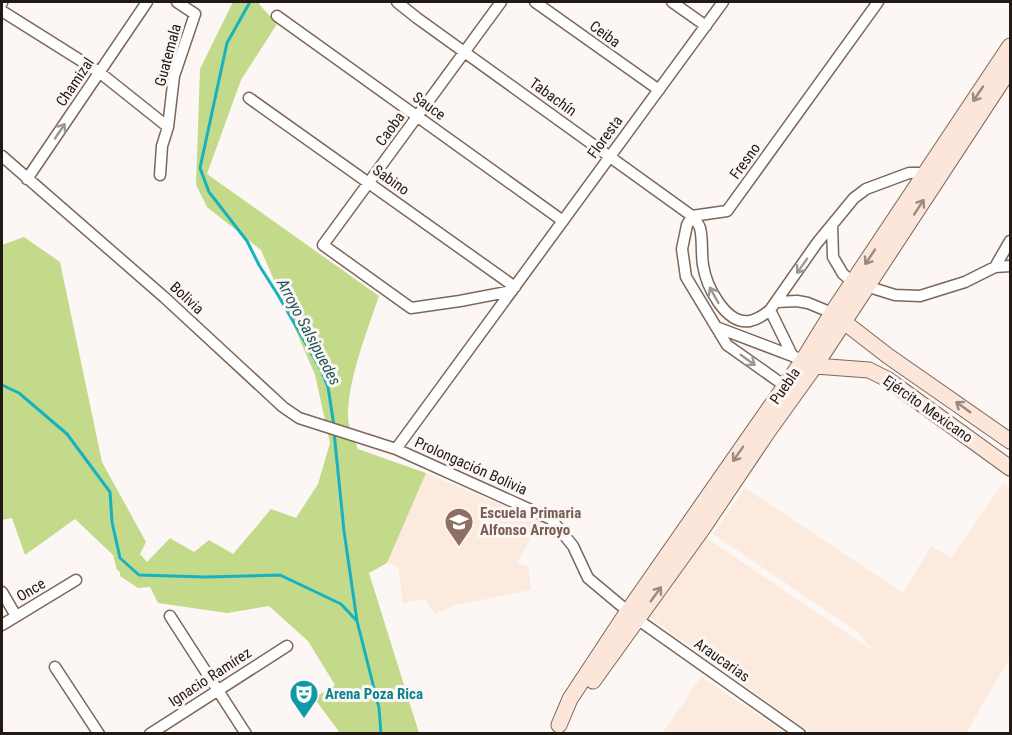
<svg xmlns="http://www.w3.org/2000/svg" width="1012" height="735" viewBox="0 0 1012 735" font-family="'Roboto Condensed',sans-serif">
<style>
.built{fill:#fbeadd}
.green{fill:#c3da8a}
.lines{fill:none;stroke-linecap:round;stroke-linejoin:round}
.stream{stroke:#17b2c0;stroke-width:3}
.street-casing{stroke:#7b6859;stroke-width:13}
.secondary-casing{stroke:#7b6859;stroke-width:17}
.street{stroke:#fff;stroke-width:10}
.secondary{stroke:#fce6d9;stroke-width:15}
.oneway{stroke:#9a8a80}
.oneway2{stroke:#9c9895}
.labels{text-anchor:middle;dominant-baseline:central;stroke-width:6;stroke-linejoin:round;paint-order:stroke}
.street-label{font-size:15px;fill:#221a14;stroke:#fcf7f4}
.education-label{font-size:15px;font-weight:bold;fill:#785e54;stroke:#fcf7f4;text-anchor:start}
.culture-label{font-size:15px;font-weight:bold;fill:#0d838f;stroke:#fcf7f4;text-anchor:start}
.water-label{font-size:16px;font-style:italic;fill:#1e565c;stroke:#fcf7f4}
</style>
<rect width="100%" height="100%" fill="#fcf7f4"/>
<path class="built" d="M426,473L542,522L547,528L544,533L535,530L517,563L528,566L531,590L456,605L435,614L425,599L403,603L398,567L387,563Z
M1003,483L1010,488V658L966,733H811L648,616L704,536L873,651L858,632L713,534L745,488L903,593L931,546L951,558Z
M701,677L785,733L662,734Z"/>
<path class="green" d="M233,2H261L259,4L277,24L241,80L207,174L379,296C367,332 349,376 348,413C347,426 354,438 358,449L426,473L387,563L369,573L419,733H340L314,698L335,685L308,641L269,606L227,613L158,603L150,587L138,588L120,576V572L117,570L113,555L75,519L25,555L12,518L2,520V245L24,237L60,262L102,462L146,542L140,554L147,562L170,538L194,552L209,540L233,554L271,509L296,518L318,484L330,443L315,375L261,250L207,207L196,185L200,69Z"/>
<g class="lines">
<path class="stream" d="M250,2L227,43L200,168L209,192L247,241L259,265L278,295L321,370L328,387L334,426
M2,385L19,393L67,434L110,492L112,522L120,558L139,575L205,577L280,575L341,604L356,620
M334,432L344,531L357,621L379,708L381,734"/>
<g class="street-casing">
<path id="street" d="M397,2L417,18L692,216C695,220 699,224 700,228C703,239 701,253 703,265C706,285 725,325 750,321C758,319 764,315 770,310L817,243L854,198L866,189L909,173H926L929,174
M501,2L323,245L411,308L460,301L512,291
M535,2L659,90
M672,2L706,26
M2,3V2
M2,11L99,72L168,127
M277,16L563,221
M249,98L515,287
M2,156L164,297L283,407L299,418L396,449L551,519L573,546L588,578L637,619L800,734
M160,175L162,146L168,127L174,76L195,14L177,2
M27,179L147,2
M832,225L833,257L843,274L853,282L895,295L920,296L965,282L995,267L1010,266
M995,267L1010,241
M777,302L797,301L808,303L832,313
M770,310L792,355
M716,327L803,360
M785,386L727,345L686,277L682,249L687,225L692,216L727,211L878,2
M396,449L723,2
M2,592L16,616
M170,616L246,734
M2,625L76,580
M55,667L99,734
M150,734L287,646"/>
</g>
<g class="secondary-casing">
<path id="secondary" d="M835,315L888,356L1010,441
M809,363L815,366L869,370L887,379L1010,468
M593,681L703,528L769,430L815,366L1010,69
M559,725L570,699L628,611L803,360L832,313L1010,46"/>
</g>
<use href="#street" class="street"/>
<use href="#secondary" class="secondary"/>
</g>
<defs><path id="oneway-shaft" d="M-6 0H5M1.5-3L5.5 0L1.5 3" fill="none" stroke-width="1.6" stroke-linecap="round" stroke-linejoin="round" transform="scale(1.5)"/></defs>
<g class="oneway">
<use href="#oneway-shaft" transform="translate(978 94) rotate(124)"/>
<use href="#oneway-shaft" transform="translate(919 207) rotate(-57)"/>
<use href="#oneway-shaft" transform="translate(870 257) rotate(124)"/>
<use href="#oneway-shaft" transform="translate(963 407) rotate(-144)"/>
<use href="#oneway-shaft" transform="translate(738 454) rotate(125)"/>
<use href="#oneway-shaft" transform="translate(656 594) rotate(-54)"/>
</g>
<g class="oneway2">
<use href="#oneway-shaft" transform="translate(60 131) rotate(-56)"/>
<use href="#oneway-shaft" transform="translate(802 266) rotate(125)"/>
<use href="#oneway-shaft" transform="translate(714 295) rotate(-119)"/>
<use href="#oneway-shaft" transform="translate(748 360) rotate(36)"/>
</g>
<defs>
<g id="school-pin" transform="scale(1.5)"><path d="M0 17L-7.5 6A9.5 9.5 0 1 1 7.5 6Z" fill="#8d6e63" stroke="#fcf7f4"/><path d="M0-5L7-2L0 1L-7-2ZM-4 1L0 2.5L4 1V4Q0 6-4 4Z" fill="#fff"/></g>
<g id="theatre-pin" transform="scale(1.5)"><path d="M0 17L-7.5 6A9.5 9.5 0 1 1 7.5 6Z" fill="#0f9aa8" stroke="#fcf7f4"/><path d="M-5-5.5Q0-4 5-5.5V0Q5 5 0 6Q-5 5-5 0ZM-3.3-2.5H-1v1.5H-3.3ZM1-2.5H3.3v1.5H1ZM-2.8 1Q0 5.5 2.8 1Z" fill="#fff"/></g>
</defs>
<g fill-rule="evenodd">
<use href="#school-pin" x="459" y="522"/>
<use href="#theatre-pin" x="304" y="694"/>
</g>
<g class="labels">
<g class="street-label">
<text transform="translate(605 34) rotate(36)">Ceiba</text>
<text transform="translate(168 55) rotate(-75)">Guatemala</text>
<text transform="translate(75 82) rotate(-56)">Chamizal</text>
<text transform="translate(553 97) rotate(36)">Tabachín</text>
<text transform="translate(429 106) rotate(36)">Sauce</text>
<text transform="translate(390 129) rotate(-54)">Caoba</text>
<text transform="translate(605 137) rotate(-54)">Floresta</text>
<text transform="translate(745 161) rotate(-54)">Fresno</text>
<text transform="translate(391 180) rotate(35)">Sabino</text>
<text transform="translate(187 298) rotate(43)">Bolivia</text>
<text transform="translate(785 386) rotate(-55)">Puebla</text>
<text transform="translate(928 409) rotate(35)">Ejército Mexicano</text>
<text transform="translate(471 466) rotate(24)">Prolongación Bolivia</text>
<text transform="translate(31 590) rotate(-31)">Once</text>
<text transform="translate(722 660) rotate(35)">Araucarias</text>
<text transform="translate(210 677) rotate(-33)">Ignacio Ramírez</text>
</g>
<g class="education-label">
<text x="480" y="513">Escuela Primaria<tspan x="480" dy="17">Alfonso Arroyo</tspan></text>
</g>
<g class="culture-label">
<text x="325" y="694">Arena Poza Rica</text>
</g>
<g class="water-label">
<text transform="translate(309 332) rotate(62)">Arroyo Salsipuedes</text>
</g>
</g>
<rect width="1012" height="735" fill="none" stroke="#221a14" stroke-width="6"/>
</svg>
